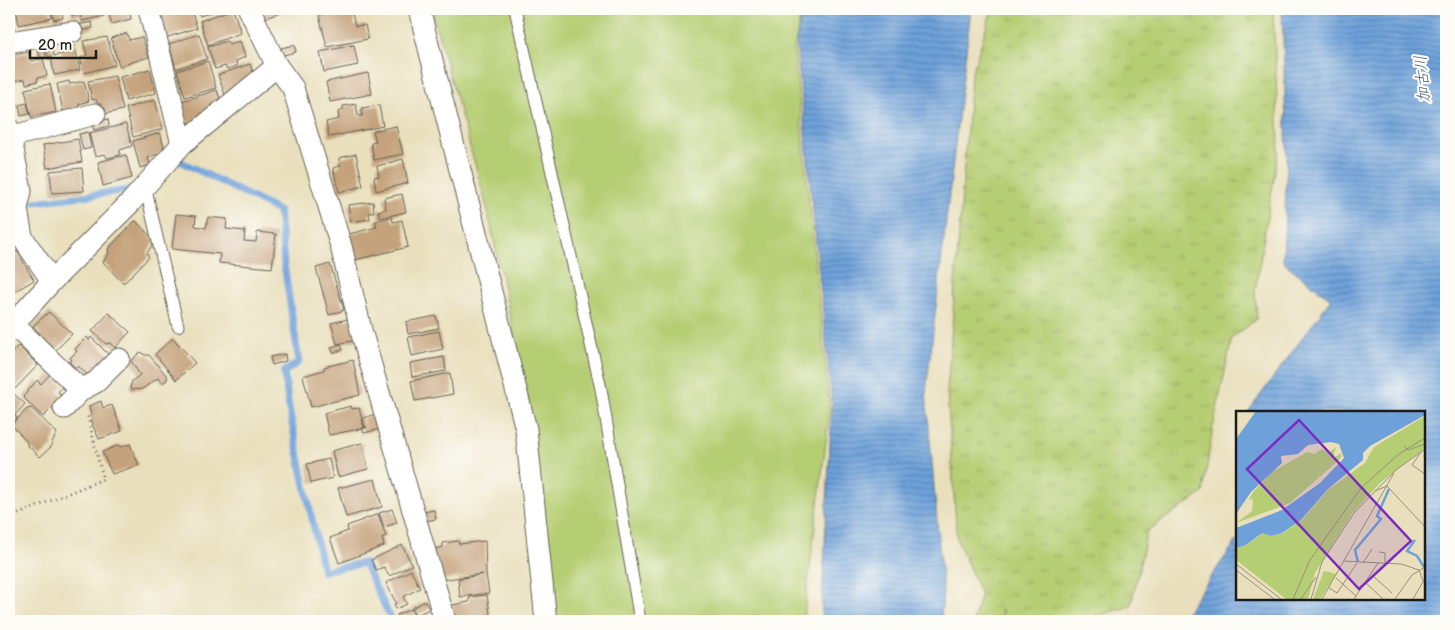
<svg xmlns="http://www.w3.org/2000/svg" width="1455" height="630" viewBox="0 0 1455 630" font-family="'Balsamiq Sans','Klee One',sans-serif">
<style>
.grass{fill:url(#grass-tufts);stroke:#697548}
.park{fill:#b6ce73;stroke:#697548}
.water{fill:url(#water-rules);stroke:#455e7b}
.lines{fill:none;stroke-linecap:round;stroke-linejoin:round}
.stream{stroke:#6ea1da;stroke-width:7}
.building{fill:#c4a27c}
.service-casing{stroke:#646054;stroke-width:13}
.minor-casing{stroke:#646054;stroke-width:23}
.path{stroke:#646054;stroke-width:3;stroke-dasharray:1 4;stroke-linecap:butt}
.service{stroke:#fff;stroke-width:11}
.minor{stroke:#fff;stroke-width:21}
.labels{text-anchor:middle;dominant-baseline:central;stroke-width:4.5;stroke-linejoin:round;paint-order:stroke}
.water-label{font-size:16px;font-style:italic;fill:#455e7b;stroke:#fdfcf7}
.inset-river{fill:none;stroke:#6ea1da;stroke-width:2.5}
.inset-road{fill:none;stroke:#97917c;stroke-width:1}
.view{fill:#7b2cbf;fill-opacity:0.15;stroke:#7b2cbf;stroke-width:2.5}
.inset-edge{fill:none;stroke:#1c1c1c;stroke-width:2.5}
</style>
<defs>
<pattern id="grass-tufts" width="24" height="20" patternUnits="userSpaceOnUse" patternTransform="scale(1.25)"><rect width="24" height="20" fill="#b6ce73"/><path d="M3 7l-1-3M5 7V3M7 7l1-3M15 17l-1-3M17 17v-4M19 17l1-3" fill="none" stroke="#9cb063"/></pattern>
<pattern id="water-rules" width="6" height="5" patternUnits="userSpaceOnUse" patternTransform="scale(1.25)"><rect width="6" height="5" fill="#6ea1da"/><path d="M0 2.5h6" fill="none" stroke="#5a82b0"/></pattern>
</defs>
<rect width="100%" height="100%" fill="#fdfcf7"/>
<filter id="ink" filterUnits="userSpaceOnUse"><feTurbulence type="fractalNoise" baseFrequency=".02" numOctaves="2"/><feDisplacementMap in="SourceGraphic" scale="10" xChannelSelector="R" yChannelSelector="G"/><feConvolveMatrix kernelMatrix="1 2 1 2 8 2 1 2 1" color-interpolation-filters="sRGB"/></filter>
<filter id="wash" filterUnits="userSpaceOnUse"><feTurbulence type="fractalNoise" baseFrequency=".0096" numOctaves="4" result="noise"/><feDisplacementMap in="SourceGraphic" scale="20" xChannelSelector="R" yChannelSelector="G"/><feGaussianBlur stdDeviation="1.12" result="paint"/><feColorMatrix in="noise" values="0 0 0 0 0 0 0 0 0 0 0 0 0 0 0 0 0 1.4 0 .05"/><feComposite in="paint" operator="in"/></filter>
<g filter="url(#wash)">
<rect width="100%" height="100%" fill="#e9dfbc"/>
<path class="grass" d="M992,9H1273L1279,147L1255,291L1257,319L1232,338L1212,432L1203,493L1147,531L1131,606L1079,621H1003L1002,609L999,621H973L981,594L957,540L947,391L971,76Z"/>
<path class="park" d="M431,9H802L794,49L830,410L803,621H555L531,414L486,203Z"/>
<path class="water" d="M803,9H971L926,392L943,591L941,621H821L832,403L796,42Z
M1282,9H1446V621H1180L1237,540L1238,599H1424V412H1248L1331,299L1283,262L1287,157Z"/>
<g class="lines">
<path class="stream" d="M176,159L279,211L284,264L299,362L284,372L290,414L323,571L364,563L392,621
M35,202L130,190"/>
</g>
<g id="blocks">
<path class="building" d="M16,9H50L52,18L19,25Z
M52,9H61L63,18L54,20Z
M71,9H103L104,16L82,21L80,15L72,16Z
M107,9H139L130,12L131,19L112,24Z
M171,9H191L197,28L165,38L157,13Z
M197,9H221L200,16Z
M233,9L241,33L208,45L200,21Z
M262,9H292L265,18Z
M344,9H351L355,26L365,25L368,39L327,47L319,15Z
M92,22L93,28L77,32L76,25Z
M127,33L129,40L142,37L149,57L119,66L111,38Z
M199,34L207,59L176,69L169,44Z
M107,37L115,65L84,73L80,58L87,55L83,41Z
M227,41L229,45L240,41L245,57L236,61L237,66L227,69L225,66L215,69L208,47Z
M74,42L80,70L54,75L51,56L48,57L45,45L51,43L54,56L62,54L61,45Z
M43,45L46,57L40,58L37,46Z
M294,45L296,52L283,55L281,48Z
M354,45L358,65L324,72L320,52Z
M28,52L31,61L43,58L47,76L37,78L38,81L26,84L25,79L15,81L10,56Z
M208,61L216,88L185,97L177,71Z
M250,64L255,77L243,89L225,95L218,75Z
M150,69L156,93L126,101L120,77Z
M368,73L372,94L330,102L326,82Z
M115,76L123,110L100,115L96,99L92,100L88,81Z
M69,81L70,84L84,81L89,101L79,104V108L63,111L57,84Z
M50,84L56,112L31,117L25,89Z
M217,90L222,105L207,117L187,123L182,101Z
M155,100L163,129L133,137L126,108Z
M27,103L30,114L21,116L19,105Z
M356,104L358,116H362V108L379,105L383,126L329,137L326,122L339,119L338,112L343,110V106Z
M108,119L109,126L94,130L92,123Z
M126,124L132,146L120,150V155L107,158L105,154L95,156L89,133Z
M396,126L403,154L374,160L371,143L376,142L373,131Z
M88,132L91,148L83,150L79,134Z
M160,133L165,151L148,158L150,165L140,168L133,141Z
M78,139L82,162L47,168L43,145Z
M356,154L363,186L339,192L333,168L340,166L339,158Z
M126,155L132,178L103,186L98,162Z
M403,159L408,183L376,191L374,177L379,176L377,166Z
M82,168L84,191L52,193L50,171Z
M402,194L406,212L380,218L378,211L386,209L384,198Z
M373,202L374,212L369,213L370,219L351,222L348,205Z
M176,214L196,216L195,226L206,228L208,217L227,219L226,229L245,231L244,241L256,242L257,232L276,234L272,268L219,263L220,254L172,249Z
M392,217L393,222L402,220L408,247L351,261L345,235L377,227L375,221Z
M136,221L155,241L147,253L149,257L125,282H122L103,262L109,253L108,249L134,222Z
M17,251L34,280L9,295V256Z
M330,264L344,310L329,315L316,268Z
M49,312L72,334L55,351L39,337L40,334L33,326Z
M109,313L130,332L115,348L110,343L106,344L92,331Z
M436,316L439,328L408,334L406,322Z
M352,318L357,340L337,344L331,323Z
M439,331L443,349L412,356L408,337Z
M87,337L89,340L91,337L109,355L89,376L78,366L76,368L69,362L72,360L70,358L77,351L75,349Z
M173,338L195,363L176,380L155,354Z
M341,344L343,350L333,353L331,347Z
M18,346L38,365L15,389L9,383V355Z
M140,352L145,355H149L168,377L166,381L162,383L158,378L142,389L131,390L130,388L132,381L140,375L131,361Z
M285,354L286,361L272,365L270,357Z
M444,357L446,371L412,377L410,363Z
M353,360L360,395L311,407L303,376L324,370V367Z
M450,373L453,394L415,401L411,381Z
M50,374L63,385L58,392L63,397L43,417L23,397L37,380L41,384Z
M13,393L25,404L15,415L17,418L9,426V395Z
M101,401L103,408L112,405L122,431L99,439L93,426L89,406Z
M351,406L352,409L359,408L364,428L329,435L324,413Z
M31,408L57,433L52,442V446L40,457L27,445V442L12,425L27,409Z
M376,414L380,429L364,433L362,429L367,427H365L363,418Z
M362,443L368,469L338,477L332,451Z
M130,444L139,465L112,474L102,452L119,445L120,447Z
M329,459L333,478L311,483L307,464Z
M375,479L382,507L346,517L338,488Z
M392,509L397,523L384,527L379,513Z
M434,510L436,519L420,522L418,513Z
M378,514L386,536L382,538L384,546L339,563L330,538L348,531L347,526Z
M458,541L459,544L485,541L486,574L489,593L460,597L458,579L483,574L440,580L431,550L443,547V543Z
M402,545L412,565L389,576L384,567L376,570L371,560Z
M411,570L420,588L403,597L407,604L396,609L394,604L396,603L386,583Z
M487,595L491,619L478,621H465L464,619L454,621L452,605L469,602L470,597Z
M425,601L429,609L415,616L412,608Z
M411,609L416,619L420,617L422,621H400L397,615Z"/>
</g>
</g>
<g filter="url(#ink)">
<use href="#blocks" fill-opacity="0" stroke="#646054" stroke-width="1"/>
<g class="lines">
<g class="service-casing">
<path id="service" d="M515,9L601,389L640,621
M145,186L178,326"/>
</g>
<g class="minor-casing">
<path id="minor" d="M149,9L182,144
M249,9L277,66L293,88L341,246L362,334L445,621
M419,9L526,429L546,621
M9,42L72,32
M9,129L21,191L17,209L22,237L52,281
M10,137L95,114
M13,324L81,390L96,382L119,359
M9,329L52,281L130,203L182,144L277,66
M64,408L81,390"/>
</g>
<path class="path" d="M9,518L103,479L87,413"/>
<use href="#service" class="service"/>
<use href="#minor" class="minor"/>
</g>
</g>
<g class="labels">
<g class="water-label">
<text transform="translate(1423 79) rotate(-95)">加古川</text>
</g>
</g>
<g transform="translate(1236 411)">
<rect width="189" height="189" fill="#e9dfbc"/>
<path d="M100,36L97,47L106,42L104,48L54,92L0,112L16,100L17,88L13,89L17,81L36,61L71,41L78,43L86,38L92,42Z" fill="#b6ce73"/>
<path d="M189,5V37L145,71L116,103L79,162L72,188H50L0,149V137L11,134L26,122L35,125L47,122L66,109L93,78L129,52L138,36ZM88,160L101,163L84,188H77Z" fill="#b6ce73"/>
<path d="M20,0H189V4L134,35L127,42V49L92,78L65,109L46,122L35,125L26,122L10,134L0,137V117L46,99L84,72L108,47L103,33L95,31L72,34L62,43L45,45L46,52L15,81L0,103V28Z" fill="#6ea1da"/>
<path class="inset-river" d="M179,129L171,140L181,145L188,156M122,151L119,139L145,108L141,105L153,78"/>
<path class="inset-road" d="M168,35L172,39L189,33M185,41L176,54L189,63M139,80L151,75L189,116M143,141L149,142V152M107,150L165,153L183,159L187,170M127,152L136,138M0,153L45,188M0,159L38,188M136,164L156,182M100,167L120,185M130,172L147,188M93,177L101,182L121,152M57,188L74,149L125,77L163,43L189,27M65,188L80,166M75,188L86,151L118,102L160,59L189,38M86,188L158,62M118,188L142,152M159,188L176,164L189,156M177,188L188,169"/>
<path class="view" d="M63,9L175,130L123,178L11,58Z"/>
<rect width="189" height="189" class="inset-edge"/>
</g>
<rect width="1455" height="630" fill="none" stroke="#fdfcf7" stroke-width="30"/>
<path d="M30 50v8h66v-8" fill="none" stroke="#1c1c1c" stroke-width="2.5"/>
<text x="38" y="50" font-size="15" fill="#1c1c1c" stroke="#fdfcf7" stroke-width="4" paint-order="stroke">20 m</text>
</svg>
